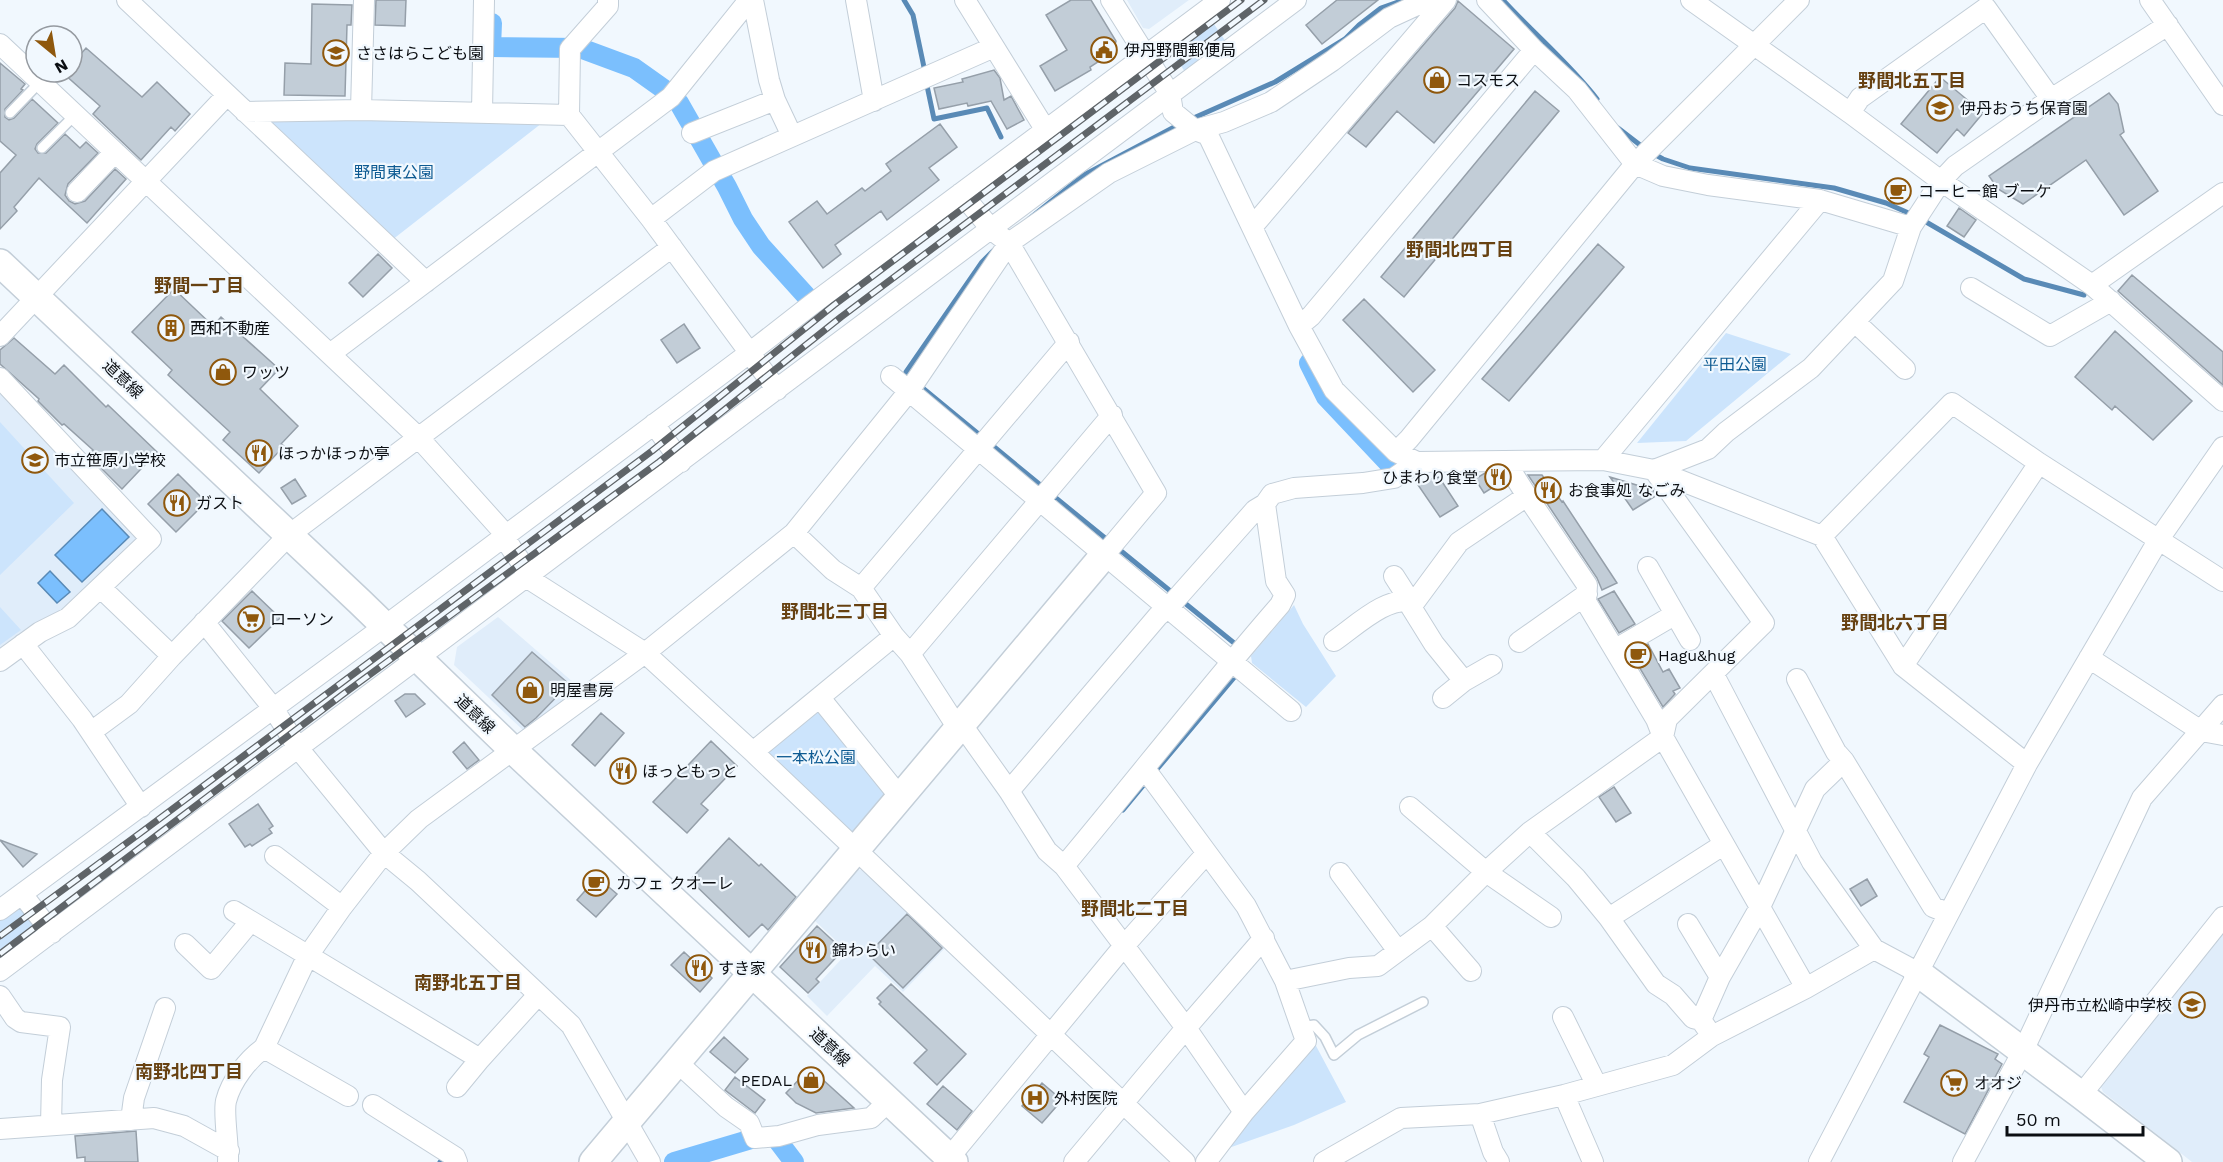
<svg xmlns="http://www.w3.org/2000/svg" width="2223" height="1162" viewBox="0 0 2223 1162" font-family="'Work Sans','Noto Sans JP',sans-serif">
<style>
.built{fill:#e0edfa}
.green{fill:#cce4fc}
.water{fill:#7bbffd;stroke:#598ab6;stroke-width:1.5}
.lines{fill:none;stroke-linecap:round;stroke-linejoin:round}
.stream{stroke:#598ab6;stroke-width:5}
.canal{stroke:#7bbffd;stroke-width:20}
.building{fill:#c2cdd7;stroke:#959fa9;stroke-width:1.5}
.lane-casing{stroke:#c3ced8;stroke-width:12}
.street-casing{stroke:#c3ced8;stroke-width:22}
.secondary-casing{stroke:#c3ced8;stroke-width:30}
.lane{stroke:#fff;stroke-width:9}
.street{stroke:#fff;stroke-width:20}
.secondary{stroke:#fff;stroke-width:27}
.rail-casing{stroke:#5f6468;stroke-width:7}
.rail{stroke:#f1f8fe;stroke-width:4.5;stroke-dasharray:14;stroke-linecap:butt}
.labels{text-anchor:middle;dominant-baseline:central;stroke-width:4.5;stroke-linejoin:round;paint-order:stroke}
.poi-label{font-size:16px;fill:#0b0e12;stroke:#f1f8fe;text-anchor:start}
.park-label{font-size:16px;fill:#0d5a92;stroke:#f1f8fe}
.street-label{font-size:16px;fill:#0b0e12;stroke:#f1f8fe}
.neighbourhood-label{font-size:18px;font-weight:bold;fill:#674111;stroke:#f1f8fe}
</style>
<rect width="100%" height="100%" fill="#f1f8fe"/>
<path class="built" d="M1127,0H1189L1149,29L1143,28Z
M0,386L142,541L65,614L0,653Z
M498,617L581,689L524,731L454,665L457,647Z
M855,869L863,870L946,947L903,992L875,966L827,1016L807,996L848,952L813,919Z
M2223,927V1162H2192L2103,1092L2099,1082Z"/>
<path class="green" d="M1210,18L1226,42L1185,72L1170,49Z
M263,119L542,123L392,240Z
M1726,333L1791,354L1686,441L1637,443Z
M0,422L74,503L0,575Z
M1294,605L1303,624L1336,676L1306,707L1252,663L1251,656Z
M0,607L21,630L0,645Z
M817,710L823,711L888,791L854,837L765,751Z
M20,905L41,932L0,962V920Z
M1315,1044L1346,1102L1294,1125L1223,1150Z"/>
<path class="water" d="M102,509L129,537L82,582L55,555Z
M50,571L70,592L57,603L38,583Z"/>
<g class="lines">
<path class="stream" d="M904,0L913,15L925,72
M1503,0C1534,34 1569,63 1597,99
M926,81L934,119L987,108L1001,137
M1189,120L1275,82L1345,39L1359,25L1381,8L1404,0
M1618,128L1644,148
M1652,153L1663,159L1690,168L1834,188L1886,203L1913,215
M1029,219L1084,175L1180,124
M1921,219L2024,279L2084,295
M912,379L906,372L982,262L993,251
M919,385L1044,488
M1051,494L1174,594
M1181,600L1239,647
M1153,774L1238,673
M1123,810L1147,781
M440,1162L441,1161"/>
<path class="canal" d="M492,23L491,47L580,48L634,68L665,90L679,103L727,187L743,219L761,246L808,298
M1309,363L1326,397L1393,468
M775,1137L794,1162
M674,1162L755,1138"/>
</g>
<path class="building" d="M376,0H406L405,26L375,25Z
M1071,0H1091L1116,41L1113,52L1090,67L1091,70L1055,91L1040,66L1067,50L1046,15Z
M1337,0H1378L1322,44L1306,25Z
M1458,1L1514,49L1434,143L1397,111L1366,147L1348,133L1455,8Z
M312,4L352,5L351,25H347L345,96L284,95L285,63L311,64Z
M86,48L142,97L157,82L190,114L175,131L171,127L141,160L93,114L100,106L63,73L72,72V64Z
M0,63L25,84L21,89L23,90L5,109V117L9,120L14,118L32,99L58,123L37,144L35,149L38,153H46L65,134L80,148L86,142L98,153L68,184L65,195L69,201L75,204L85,201L115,169L126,179L87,223L39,178L14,207L17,211L0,229V173L16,155L0,141Z
M994,70L1000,78L1004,100L1011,96L1024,120L1007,129L991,101L968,106L967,103L939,109L934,88L963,82L962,79Z
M1940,77L1983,113L1964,136L1957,129L1937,153L1901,124Z
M1535,91L1559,111L1404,297L1381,277Z
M2109,93L2118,104L2124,132L2120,135L2158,191L2124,215L2086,160L2023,204L1998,189L1989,176Z
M940,124L957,147L929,168L939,180L887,220L881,211L835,245L841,254L823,268L789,222L817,201L827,214L862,188L865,191L891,171L886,164Z
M1959,208L1976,220L1964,237L1947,226Z
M1598,244L1624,267L1509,401L1482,379Z
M378,254L392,268L363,297L349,283Z
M2132,275L2223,352V385L2118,291Z
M174,289L213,326L221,317L279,369L260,389L298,426L281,444L284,446L259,473L223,440L230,432L168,375L172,370L132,332Z
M1364,299L1435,370L1413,392L1343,320Z
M684,324L700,348L677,363L661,340Z
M2115,331L2192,401L2153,440L2115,406L2112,410L2075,377Z
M14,338L55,374L64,365L106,407L108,405L157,452L122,489L88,455L93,450L64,424L62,425L38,401L39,399L0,364V350Z
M1485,473H1500L1503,481L1484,493L1475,479Z
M178,474L206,502L176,532L148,504Z
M1528,475H1542L1562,502L1563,501L1617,583L1602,590L1597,578Z
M1439,477L1458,506L1440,517L1416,482Z
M1610,477L1653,490L1657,495L1633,510Z
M295,479L306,496L292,504L281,488Z
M252,591L280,618L249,648L222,621Z
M1614,591L1635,624L1619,633L1598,599Z
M1648,644L1663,672L1669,669L1680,688L1673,691L1675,694L1663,707L1632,655Z
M532,652L569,684L536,718L525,727L492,695Z
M405,694H415L425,704L406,717L395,701Z
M601,713L624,733L595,766L572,745Z
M711,741L737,766L701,804L708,810L687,833L653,802Z
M464,742L479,760L467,769L453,752Z
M1614,787L1631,813L1616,822L1599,797Z
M258,804L273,826L269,829L272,833L252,846L250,844L245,847L229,824Z
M729,838L759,866L761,864L796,897L768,930L762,924L749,937L690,880Z
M0,840L37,854L23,867Z
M597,877L617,894L596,917L577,900Z
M1867,879L1877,896L1861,906L1850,889Z
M907,914L942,948L903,988L868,954Z
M817,926L843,950L816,979L819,982L808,993L780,967Z
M684,952L712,978L700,992L671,965Z
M891,984L966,1054L937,1085L914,1063L927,1050L879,1004L881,1002L877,998Z
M1940,1025L1998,1054L1995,1059L2002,1064L1965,1134L1904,1102L1929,1057L1924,1054Z
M724,1037L748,1059L735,1073L710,1052Z
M810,1068L854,1108L816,1113L796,1103L786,1093Z
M735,1077L765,1100L755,1113L725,1090Z
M1042,1083L1062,1100L1042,1123L1022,1106Z
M943,1086L972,1111L957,1130L927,1104Z
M136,1131L138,1162H85V1157L77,1158L75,1136Z"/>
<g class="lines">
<g class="lane-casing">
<path id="lane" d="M10,113L40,82
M42,148L76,114
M1300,1027L1314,1025L1325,1037L1334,1055L1358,1035L1423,1002"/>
</g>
<g class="street-casing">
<path id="street" d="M127,0L426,282
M753,0L769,80L775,100L792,136
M856,0L874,101
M965,0L1045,129
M1111,0L1170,94L1173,112L1195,130L1208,135L1299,326L1334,390L1396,452L1417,462L1603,460L1654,470L1822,536L1903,666L2027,764L1819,1162
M1487,0L1534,50L1577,90L1635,164L1663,176L1708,185L1820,200L1911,227
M1691,0L1850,113L1941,181L2092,285L2223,401
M2150,0L2223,105
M0,44L418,437L506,535C508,552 526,560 526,577L645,653L753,752L1185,1162
M361,110L364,0
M245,112L361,110L569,115L651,219L777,390
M482,112L484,0
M1850,113L1860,98L1986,8L2051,99
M569,115L570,49L608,6V0
M692,133L775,100
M77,192L115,152
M961,193L992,230L1009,243L1156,493L1105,554
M651,219L714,171L994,47
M1253,226L1446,0
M2092,285L2223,193
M1971,288L2050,336L2111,301
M1855,322L1905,369
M1299,326L1311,316L1534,50
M0,336L227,95
M330,354L671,97L749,0
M891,376L1291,711
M0,378L151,539L68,618L40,632L0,661
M654,424L681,462
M1396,452L1409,439L1635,164L1799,0
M1603,460L1820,200
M1509,461L1513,474L1527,496L1587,585L1586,602L1656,719L1663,737L1806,988
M1654,470L1708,449L1726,432L1811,368L1893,281L1911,227L1941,181L1955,166L2051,99L2168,25
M794,533L833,570L861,588L894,636L910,654L952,719L962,725L1009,791L1047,851L1064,866L1186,1028L1244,1112
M1822,536L1952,403L2039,463L2223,581
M1648,567L1690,640
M1394,576L1410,601
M101,588L172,656L289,535L672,247
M861,588L1069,342
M204,622L273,708L298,748L384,853L418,881L571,1025L650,1162
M1334,641C1356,626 1387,595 1414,602
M1519,642L1587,594
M23,644L82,719L141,807
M1616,649L1674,615
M910,654L1112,415
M2089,658L2201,731L2223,735
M1903,666L2039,463
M1714,675L1812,862L1874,949
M1797,679L1836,752L1844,761L1933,907L1948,913
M1464,681L1492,665
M820,698L900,797
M1443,698L1464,681L1434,644L1411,607L1459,542L1527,496
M91,732L129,704L172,656
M753,752L894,636
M2027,764L2159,539L2223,447
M1145,769L1246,906L1285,981L1306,1041L1244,1112L1206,1162
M1009,791L1158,616L1169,607L1255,510L1265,504
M1410,807L1486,872L1551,917
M1530,832L1576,878L1609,918L1656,984L1673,995L1693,1018L1701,1020
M275,856L342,907
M1064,866C1136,780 1206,690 1280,605L1285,595L1276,581L1265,504L1272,494L1294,488L1363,483L1394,478L1417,462
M1340,873L1398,951
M22,894L52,933
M0,910L385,626L748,354L811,305L1220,0
M234,911L480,1059L538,995
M1609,918L1723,845
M1688,924L1720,977
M1432,926L1471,971
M185,944L211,969L250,922
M0,971L1296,0
M1285,981L1349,968L1378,966L1432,926L1486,872L1530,832L1663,737L1667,719L1764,623L1654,470
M0,996L15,1018L21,1022L60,1027L52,1080L51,1125
M1563,1017L1597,1086
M1712,1036L1701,1020L1720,977L1760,907L1815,789L1844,761
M264,1048L348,1096
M678,1063L726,1107L749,1123L755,1138L779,1136L818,1125L871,1118L889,1101
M457,1087L480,1059
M1564,1095L1593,1162
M2081,1095L2223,917
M373,1105L455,1157L457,1162
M1480,1114L1493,1152L1499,1162
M131,1120L134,1098L165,1008
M0,1129L154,1118L184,1126L229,1151
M949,1158L1123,947L1206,854
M228,1162C229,1146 223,1113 226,1101C231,1081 248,1059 264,1048L307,957L342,907L384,853L419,819L645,653L794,533L909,391L1009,243L1109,173L1195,130L1224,122L1271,102L1332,61L1389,18L1428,0
M1074,1162L1186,1028L1264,938
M1324,1162L1401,1118L1480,1114L1564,1095L1673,1065L1712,1036L1806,988L1874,949L1917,972
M1963,1162L2023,1051L2142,798L2223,705"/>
</g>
<g class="secondary-casing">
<path id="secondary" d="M0,263L359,601L512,749L954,1162
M1917,972L2081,1095L2168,1162
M593,1162L1105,554"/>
</g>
<use href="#lane" class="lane"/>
<use href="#street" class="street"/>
<use href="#secondary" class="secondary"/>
<g class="rail-casing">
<path id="rail" d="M0,936L143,831L652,451L834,305L1241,0
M0,954L342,695L659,462L841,317L1264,0"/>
</g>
<use href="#rail" class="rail"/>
</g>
<defs>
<g id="civic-ring" transform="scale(1.35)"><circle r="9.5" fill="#f1f8fe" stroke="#8f580d" stroke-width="1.5"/><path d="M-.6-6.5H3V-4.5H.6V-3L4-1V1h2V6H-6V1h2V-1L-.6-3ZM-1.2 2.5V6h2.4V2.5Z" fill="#8f580d"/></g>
<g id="school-ring" transform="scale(1.35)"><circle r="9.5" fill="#f1f8fe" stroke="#8f580d" stroke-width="1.5"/><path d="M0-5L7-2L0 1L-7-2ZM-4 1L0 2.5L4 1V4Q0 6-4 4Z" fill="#8f580d"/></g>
<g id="shop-ring" transform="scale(1.35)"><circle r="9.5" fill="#f1f8fe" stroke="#8f580d" stroke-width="1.5"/><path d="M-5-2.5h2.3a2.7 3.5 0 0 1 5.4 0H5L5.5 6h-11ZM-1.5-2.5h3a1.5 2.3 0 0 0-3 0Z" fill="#8f580d"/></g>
<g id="cafe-ring" transform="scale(1.35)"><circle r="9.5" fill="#f1f8fe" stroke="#8f580d" stroke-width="1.5"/><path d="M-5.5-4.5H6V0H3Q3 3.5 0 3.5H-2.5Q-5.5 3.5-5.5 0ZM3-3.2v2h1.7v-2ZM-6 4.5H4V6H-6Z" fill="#8f580d"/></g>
<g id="building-ring" transform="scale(1.35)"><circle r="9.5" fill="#f1f8fe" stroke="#8f580d" stroke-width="1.5"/><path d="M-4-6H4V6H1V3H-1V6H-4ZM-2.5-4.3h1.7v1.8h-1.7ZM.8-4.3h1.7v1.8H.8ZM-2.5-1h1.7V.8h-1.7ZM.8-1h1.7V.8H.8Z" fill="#8f580d"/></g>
<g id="restaurant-ring" transform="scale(1.35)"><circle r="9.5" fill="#f1f8fe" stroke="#8f580d" stroke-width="1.5"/><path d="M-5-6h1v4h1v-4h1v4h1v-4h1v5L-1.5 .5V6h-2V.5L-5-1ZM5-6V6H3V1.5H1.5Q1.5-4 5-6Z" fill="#8f580d"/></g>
<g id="supermarket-ring" transform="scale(1.35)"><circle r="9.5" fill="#f1f8fe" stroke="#8f580d" stroke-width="1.5"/><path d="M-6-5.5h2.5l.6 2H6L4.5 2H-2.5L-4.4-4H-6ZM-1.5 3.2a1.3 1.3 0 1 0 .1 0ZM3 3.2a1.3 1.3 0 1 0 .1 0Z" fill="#8f580d"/></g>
<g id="hospital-ring" transform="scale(1.35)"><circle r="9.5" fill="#f1f8fe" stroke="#8f580d" stroke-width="1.5"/><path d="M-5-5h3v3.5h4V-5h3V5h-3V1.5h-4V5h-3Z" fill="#8f580d"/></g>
</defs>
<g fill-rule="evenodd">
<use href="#civic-ring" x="1104" y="50"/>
<use href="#school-ring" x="336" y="53"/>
<use href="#shop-ring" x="1437" y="80"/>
<use href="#school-ring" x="1940" y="108"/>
<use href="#cafe-ring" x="1898" y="191"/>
<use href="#building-ring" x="171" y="328"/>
<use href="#shop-ring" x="223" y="372"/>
<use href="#restaurant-ring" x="259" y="453"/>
<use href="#school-ring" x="35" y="460"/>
<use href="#restaurant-ring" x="1498" y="477"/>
<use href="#restaurant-ring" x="1548" y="490"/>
<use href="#restaurant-ring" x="177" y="503"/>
<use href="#supermarket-ring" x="251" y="619"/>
<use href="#cafe-ring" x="1638" y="655"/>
<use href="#shop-ring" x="530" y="690"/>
<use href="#restaurant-ring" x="623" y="771"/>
<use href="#cafe-ring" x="596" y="883"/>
<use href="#restaurant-ring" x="813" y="950"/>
<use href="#restaurant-ring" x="699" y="968"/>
<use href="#school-ring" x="2192" y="1005"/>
<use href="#shop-ring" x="811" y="1080"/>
<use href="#supermarket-ring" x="1954" y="1083"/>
<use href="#hospital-ring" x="1035" y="1098"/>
</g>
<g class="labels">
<g class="poi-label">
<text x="1124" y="50">伊丹野間郵便局</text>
<text x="356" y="53">ささはらこども園</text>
<text x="1456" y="80">コスモス</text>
<text x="1960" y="108">伊丹おうち保育園</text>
<text x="1918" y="191">コーヒー館 ブーケ</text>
<text x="190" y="328">西和不動産</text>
<text x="242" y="372">ワッツ</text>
<text x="278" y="453">ほっかほっか亭</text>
<text x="54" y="460">市立笹原小学校</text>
<text x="1478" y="477" text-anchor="end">ひまわり食堂</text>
<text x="1568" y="490">お食事処 なごみ</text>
<text x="196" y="503">ガスト</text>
<text x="270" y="619">ローソン</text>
<text x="1658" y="655">Hagu&amp;hug</text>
<text x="550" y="690">明屋書房</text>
<text x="642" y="771">ほっともっと</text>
<text x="616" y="883">カフェ クオーレ</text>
<text x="832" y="950">錦わらい</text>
<text x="718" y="968">すき家</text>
<text x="2172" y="1005" text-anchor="end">伊丹市立松崎中学校</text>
<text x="792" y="1080" text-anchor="end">PEDAL</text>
<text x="1974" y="1083">オオジ</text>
<text x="1054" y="1098">外村医院</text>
</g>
<g class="park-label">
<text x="394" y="172">野間東公園</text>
<text x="1735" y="364">平田公園</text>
<text x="816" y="757">一本松公園</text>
</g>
<g class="street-label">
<text transform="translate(123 379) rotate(43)">道意線</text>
<text transform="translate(475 714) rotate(44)">道意線</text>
<text transform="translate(830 1047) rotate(43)">道意線</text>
</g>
<g class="neighbourhood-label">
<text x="1912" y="80">野間北五丁目</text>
<text x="1460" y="249">野間北四丁目</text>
<text x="199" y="285">野間一丁目</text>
<text x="835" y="611">野間北三丁目</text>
<text x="1895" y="622">野間北六丁目</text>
<text x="1135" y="908">野間北二丁目</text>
<text x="468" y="982">南野北五丁目</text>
<text x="189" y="1071">南野北四丁目</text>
</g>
</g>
<g transform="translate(54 54) rotate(150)"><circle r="28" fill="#f1f8fe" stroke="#959aa0" stroke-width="1.5"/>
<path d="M0-4.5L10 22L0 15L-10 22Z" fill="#8f580d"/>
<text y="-9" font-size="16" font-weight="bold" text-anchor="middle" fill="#0b0e12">N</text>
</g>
<path d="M2007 1126v9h136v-9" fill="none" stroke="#0b0e12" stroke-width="3"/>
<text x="2016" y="1126" font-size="18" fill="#0b0e12" stroke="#f1f8fe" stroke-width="4.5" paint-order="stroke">50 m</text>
</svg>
